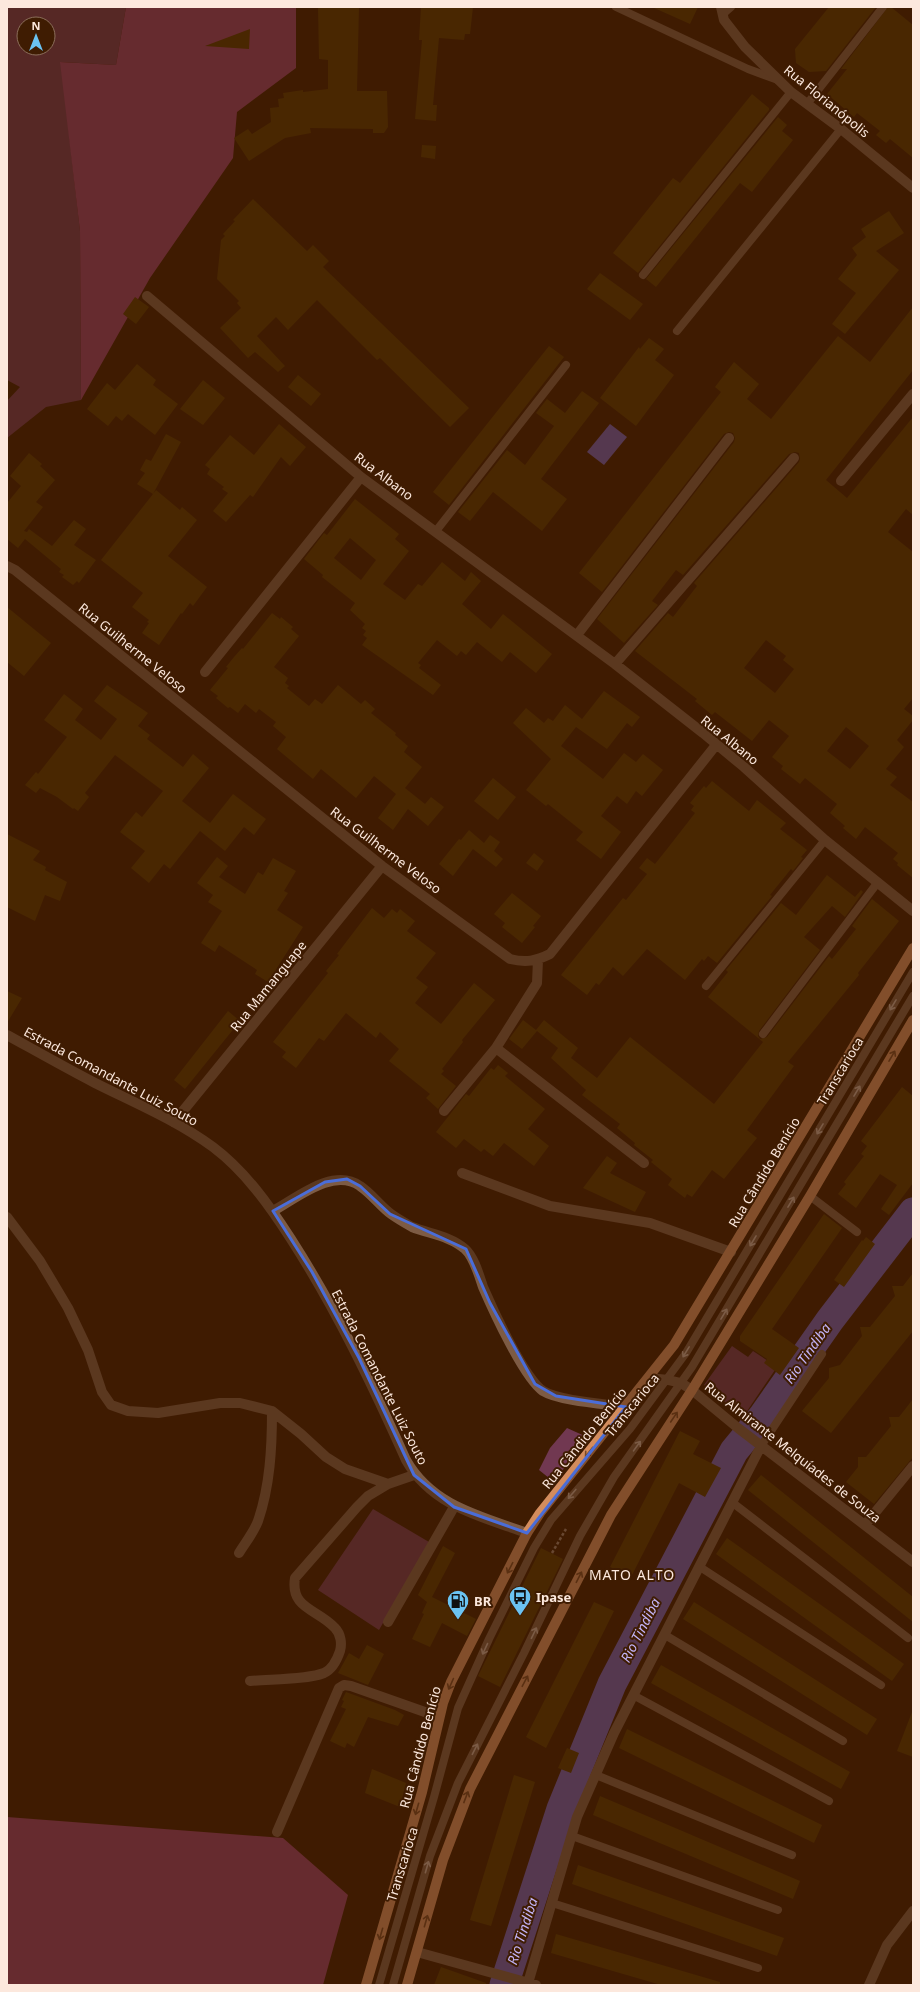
<svg xmlns="http://www.w3.org/2000/svg" width="920" height="1992" viewBox="0 0 920 1992" font-family="'Noto Sans',sans-serif">
<style>
.green{fill:#713851;fill-rule:evenodd}
.forest{fill:#953e66}
.water{fill:#705bad}
.lines{fill:none;stroke-linecap:round;stroke-linejoin:round}
.river{stroke:#705bad;stroke-width:29}
.building{fill:#553601;fill-rule:evenodd}
.path{stroke:#997d6a;stroke-width:2.5;stroke-dasharray:3 2;stroke-linecap:butt}
.service{stroke:#7d5b44;stroke-width:8}
.minor{stroke:#7d5b44;stroke-width:10}
.tertiary{stroke:#7d5b44;stroke-width:10}
.primary{stroke:#d38c5d;stroke-width:10}
.oneway{stroke:#c3a998}
.oneway2{stroke:#7a4926}
.marked{fill:none;stroke:#4a6dd9;stroke-width:3;stroke-linejoin:round}
.labels{text-anchor:middle;dominant-baseline:central;stroke-width:4;stroke-linejoin:round;paint-order:stroke}
.street-label{font-size:13px;fill:#fce8dd;stroke:#3f1c02}
.poi-label{font-size:13px;font-weight:bold;fill:#fce8dd;stroke:#3f1c02;text-anchor:start}
.water-label{font-size:14px;font-style:italic;fill:#c2b4f7;stroke:#3f1c02}
.neighbourhood-label{font-size:14px;letter-spacing:1px;fill:#fce8dd;stroke:#3f1c02}
</style>
<rect width="100%" height="100%" fill="#3f1c02"/>
<path class="green" d="M7,7H126L116,65L61,62L80,231L81,400L46,407L7,438V401L20,387L7,380ZM24,24H48V48H24Z
M732,1346L748,1357L753,1351L777,1367L743,1417L704,1385Z
M567,1428L587,1437L554,1482L539,1470L550,1448Z
M373,1509L429,1542L379,1630L318,1590Z"/>
<path class="forest" d="M126,7H296V68L237,112L233,158L150,278L81,400L80,231L60,62L116,65Z
M7,1817L283,1838L348,1895L323,1985H7Z"/>
<path class="water" d="M610,424L627,437L604,465L587,452Z"/>
<g class="lines">
<path class="river" d="M504,1985L561,1809L612,1684L734,1451L762,1417L830,1320L913,1212"/>
</g>
<path class="building" d="M318,7H359L357,91H387L388,127L384,133H373V129L310,128L311,133L285,138L249,161L234,138L248,129L252,134L271,122L270,108L279,107L278,99L284,98L283,93L303,90V92L328,89V60L319,59Z
M421,7H473L470,34H465L464,40L439,38L433,105H437L436,121L415,119L422,40H419Z
M652,7H698L690,24Z
M829,7H876L826,71L809,72L796,63L795,49Z
M888,7H891L913,25V158L890,139L886,143L876,135L880,131L857,113L854,117L827,94L847,69H841Z
M250,29L249,49L205,46Z
M752,94L769,108V110L638,273L613,253L673,178L680,183Z
M778,117L787,125L782,131L793,140L752,192L740,183L656,287L646,279Z
M422,145L436,146L435,159L421,157Z
M253,199L307,251L313,245L329,261L323,267L469,408L450,427L380,358L377,360L317,300L288,330L276,317L257,336L285,366L278,372L255,352L248,358L220,328L241,308L237,303L239,301L217,279L221,240L225,236L223,234L235,221L233,220Z
M889,211L904,233L876,251L899,270L845,334L832,324L856,293L838,279L857,255L852,248L866,237L861,229Z
M600,273L643,304L630,320L587,289Z
M135,297L149,307L136,324L123,314Z
M913,307V370L826,480L847,498L913,417V515L906,509L888,532L913,552V698L904,709L913,716V720L897,740L904,747L886,769L897,777L890,785L913,802V878L897,865L898,863L893,859L898,853L865,827L856,839L843,828L845,826L830,813L837,804L805,778L800,784L781,769L783,766L772,757L789,736L769,720L752,741L715,712L712,715L695,701L697,699L635,651L668,613L673,617L697,586L694,583L799,462L800,459L799,453L795,452L789,454L683,575L676,570L652,601L658,605L624,643L597,619L734,442L735,438L733,433L729,432L724,434L602,592L579,573L721,392L715,387L734,362L759,384L747,399L771,419L838,336L870,362ZM766,640L786,656L783,660L794,669L775,693L744,668ZM846,727L869,746L850,769L827,751Z
M649,338L664,349L655,360L674,375L636,426L600,398L639,347L640,349Z
M549,346L564,357L449,505L433,492Z
M137,364L156,380L153,385L178,404L155,435L128,414L122,421L116,416L108,426L87,409L107,383L115,390Z
M298,375L321,394L311,406L288,387Z
M203,380L225,398L203,425L180,409Z
M582,391L599,403L541,479L567,499L542,531L493,492L470,521L458,512L507,450L525,465L554,426L536,413L547,399L565,413Z
M279,424L306,447L290,466L281,457L253,497L250,495L226,522L213,511L228,493L222,489L224,487L207,474L210,469L205,465L230,435L254,455Z
M166,434L181,442L153,494L156,490L180,510L182,507L197,520L168,556L207,587L193,606L190,603L182,614L181,613L159,645L142,633L149,623L147,622L149,620L132,607L143,593L101,560L153,494L137,484L145,473L140,470L146,459L151,461Z
M29,453L42,464L40,466L55,480L36,502L43,507L24,531L27,532L29,529L52,546L74,520L86,529L74,545L96,560L79,583L77,581L73,585L62,577L64,575L59,572L61,569L25,539L18,548L7,539V503L21,486L10,476Z
M355,499L399,534L395,539L409,551L383,584L405,600L418,584L422,586L442,562L465,581L471,572L481,581L462,604L491,629L503,614L552,654L536,673L510,652L502,662L477,642L466,655L461,651L457,656L437,640L418,663L421,665L419,668L441,685L433,695L362,645L367,638L363,635L366,631L362,628L365,624L350,610L355,603L322,577L323,575L304,559L324,533L327,535ZM350,538L376,560L361,580L334,558Z
M7,607L51,643L24,676L7,662Z
M272,613L280,619L281,617L293,627L291,629L299,636L274,667L288,678L285,683L289,686L287,688L309,706L315,699L322,704L338,685L361,704L365,700L375,709L371,713L396,733L395,735L408,746L404,752L422,767L405,788L425,804L431,797L444,807L428,826L408,809L393,830L378,818L396,794L374,776L356,798L321,769L313,779L277,749L286,737L273,726L276,722L259,709L256,713L245,704L238,713L230,707L228,708L216,698L218,696L210,690L228,668L226,667L234,657L242,648L243,649Z
M107,685L148,713L138,726L150,735L147,739L183,767L193,754L209,768L182,801L210,823L233,794L266,819L254,835L244,827L225,851L200,831L170,869L164,864L149,883L131,868L145,851L120,832L136,812L142,817L163,791L115,755L85,793L89,797L78,811L74,808L73,809L57,797L40,788L36,793L25,785L36,772L38,774L67,737L44,720L64,694L83,709L75,720L101,740L117,719L94,701Z
M604,691L640,717L632,727L627,723L607,749L576,727L561,746L603,779L624,753L636,762L643,754L663,770L642,796L636,791L627,804L617,796L601,816L621,832L601,859L576,840L583,832L548,804L546,806L526,790L551,759L513,723L526,708L544,723L548,718L553,721L565,705L582,719Z
M493,778L516,797L498,820L474,801Z
M712,781L749,811L757,800L786,823L780,829L807,850L801,857L803,858L793,871L791,869L770,895L772,896L717,963L708,956L704,961L702,959L685,980L647,949L623,976L613,967L599,985L596,983L587,995L561,975L623,898L626,900L647,874L639,868L647,858L655,864L667,849L695,813L691,810L694,806L690,803L704,786L706,788Z
M469,830L484,843L490,835L500,842L494,851L503,859L496,867L473,849L453,876L439,864L459,839L461,840Z
M7,834L40,851L33,860L46,867L45,870L67,882L60,901L45,895L35,921L7,907Z
M534,853L544,861L537,871L526,863Z
M217,857L228,866L219,877L245,894L258,872L263,875L273,858L296,871L284,891L288,893L277,910L303,927L268,982L255,974L257,970L219,945L215,952L201,943L222,911L208,902L213,895L197,883Z
M827,875L855,897L861,890L863,892L845,917L832,906L804,937L820,950L759,1031L758,1036L760,1039L767,1037L829,956L832,959L856,929L852,926L872,899L899,921L858,973L859,975L788,1062L794,1066L747,1130L757,1138L724,1179L712,1170L692,1197L687,1194L685,1198L668,1185L672,1179L651,1162L653,1160L634,1145L635,1143L617,1128L620,1124L582,1095L586,1090L551,1058L558,1048L537,1031L522,1049L509,1039L523,1020L536,1030L544,1020L578,1048L571,1058L597,1078L630,1037L714,1104L763,1042L708,997L728,972L726,970L781,903L796,915Z
M512,893L541,916L533,926L535,927L522,943L502,927L505,923L494,914Z
M372,908L384,918L392,909L397,913L400,909L415,921L407,931L436,953L416,978L428,987L415,1003L441,1024L474,983L495,1000L462,1040L463,1042L442,1069L444,1071L441,1074L456,1086L438,1109L426,1098L430,1094L389,1061L399,1049L380,1032L376,1038L346,1013L324,1041L319,1038L296,1068L282,1057L286,1052L273,1042L328,973L326,971L339,955L337,954Z
M7,991L22,998L7,1023Z
M228,1011L240,1021L185,1089L174,1080Z
M498,1065L508,1073L505,1076L545,1109L528,1129L549,1146L534,1166L504,1143L493,1156L484,1149L481,1152L464,1139L456,1148L436,1132L466,1094L469,1096L491,1068L494,1070Z
M902,1087L913,1096V1183L889,1215L881,1209L897,1185L880,1174L856,1208L838,1194L846,1184L844,1182L864,1156L861,1154L867,1146L861,1141Z
M607,1156L617,1163L610,1173L646,1192L635,1212L583,1188Z
M824,1214L842,1228L772,1329L799,1348L780,1375L764,1363L767,1359L740,1341V1336Z
M866,1237L875,1244L844,1287L834,1280L862,1240L863,1241Z
M913,1273V1331L831,1433L802,1411L829,1378V1368L840,1365L862,1336L860,1327H870L895,1296L892,1286H903Z
M913,1399V1457L874,1504L846,1482L858,1467V1457H866L891,1426L889,1417H899Z
M680,1431L700,1441L693,1454L721,1468L705,1497L679,1483L631,1577L610,1567Z
M761,1475L913,1597V1622L748,1490Z
M727,1538L904,1664L892,1681L716,1554Z
M443,1546L455,1553L432,1597L476,1619L467,1636L442,1623L430,1647L412,1639L424,1614L422,1613L427,1602L418,1595Z
M541,1548L563,1559L500,1687L478,1676Z
M594,1602L614,1611L546,1748L526,1737Z
M694,1602L877,1719L867,1735L683,1619Z
M367,1645L384,1654L368,1685L338,1673L349,1653L359,1659Z
M661,1665L850,1772L841,1789L651,1683Z
M346,1692L395,1710L404,1715L398,1726L368,1717L354,1747L347,1743L345,1748L330,1741L346,1709L341,1707L344,1701L342,1700Z
M912,1712H913V1757L897,1751Z
M627,1729L822,1825L814,1843L619,1748Z
M567,1748L579,1753L571,1773L558,1768Z
M372,1769L406,1783L400,1807L365,1793Z
M514,1775L535,1782L491,1926L470,1920Z
M600,1796L800,1881L793,1899L593,1815Z
M578,1865L784,1938L777,1956L572,1884Z
M556,1934L720,1982V1985H661L551,1953Z
M441,1967L486,1983V1985H434Z"/>
<g class="lines">
<path class="path" d="M552,1553L566,1529"/>
<path class="service" d="M616,7L748,69L778,80
M723,14L731,7
M807,104L883,7
M643,275L791,92
M677,331L841,129
M436,531L566,365
M706,986L825,840
M763,1034L878,882
M810,1196L857,1232
M761,1446L822,1354
M733,1503L908,1638
M700,1567L881,1685
M665,1635L843,1741
M633,1695L829,1801
M596,1775L792,1855
M572,1836L778,1910
M552,1903L758,1968
M379,1985L434,1797L458,1708L489,1639L534,1548L551,1520L630,1429L686,1353L913,972
M393,1985L430,1856L458,1783L524,1653L580,1536L614,1477L692,1367L913,996"/>
<path class="minor" d="M147,296L361,477L615,664L703,733L744,767L825,840L913,911
M841,481L913,394
M7,566L15,570L382,866L510,959C526,963 536,961 550,954L716,745
M577,635L729,438
M615,664L794,458
M205,672L361,477
M496,1048L644,1163
M444,1111L496,1048L537,983L538,960
M174,1122L382,866
M462,1173L550,1206L650,1223L731,1252
M273,1211C297,1198 333,1167 360,1186C372,1194 380,1206 391,1214C398,1219 405,1223 412,1227C430,1234 450,1236 465,1249C474,1257 479,1275 483,1287C493,1310 524,1378 543,1391C559,1401 606,1404 626,1407
M7,1217L40,1261L68,1308L88,1350L102,1392L111,1405L128,1411L158,1413L220,1403H240L272,1411L301,1434L326,1457L345,1469L388,1484L414,1475
M649,1378L668,1380L681,1383L692,1390L738,1428L913,1562
M865,1525L913,1466
M239,1553C245,1543 254,1532 258,1521C270,1486 272,1448 272,1411
M388,1622L454,1507
M250,1681C270,1679 306,1680 324,1673C333,1669 337,1660 340,1651C342,1644 341,1634 335,1628C318,1609 290,1609 295,1578L357,1507L368,1496L388,1484
M277,1832L339,1688L344,1685L351,1686L439,1717
M417,1952L536,1985
M528,1983L577,1817L614,1733L761,1446
M869,1985L887,1945L913,1911"/>
<path class="tertiary" d="M721,7L724,20L745,47L791,92L841,129L913,188
M7,1035C36,1051 66,1068 95,1083C135,1103 176,1120 213,1147C245,1171 269,1205 291,1239C336,1309 372,1384 406,1460C432,1506 480,1516 527,1533"/>
<path class="primary" d="M366,1985L422,1792L443,1703L451,1682L527,1533L540,1513L674,1345L913,948
M407,1985L443,1860L470,1789L611,1515L692,1390L810,1196L913,1020"/>
</g>
<defs><path id="oneway-shaft" d="M-6 0H5M1.5-3L5.5 0L1.5 3" fill="none" stroke-width="1.6" stroke-linecap="round" stroke-linejoin="round"/></defs>
<g class="oneway">
<use href="#oneway-shaft" transform="translate(893 1005) rotate(121)"/>
<use href="#oneway-shaft" transform="translate(857 1091) rotate(-59)"/>
<use href="#oneway-shaft" transform="translate(820 1129) rotate(121)"/>
<use href="#oneway-shaft" transform="translate(791 1202) rotate(-59)"/>
<use href="#oneway-shaft" transform="translate(753 1241) rotate(121)"/>
<use href="#oneway-shaft" transform="translate(724 1314) rotate(-59)"/>
<use href="#oneway-shaft" transform="translate(686 1352) rotate(122)"/>
<use href="#oneway-shaft" transform="translate(637 1446) rotate(-54)"/>
<use href="#oneway-shaft" transform="translate(572 1494) rotate(130)"/>
<use href="#oneway-shaft" transform="translate(534 1633) rotate(-64)"/>
<use href="#oneway-shaft" transform="translate(485 1649) rotate(115)"/>
<use href="#oneway-shaft" transform="translate(475 1749) rotate(-63)"/>
<use href="#oneway-shaft" transform="translate(427 1867) rotate(-74)"/>
</g>
<g class="oneway2">
<use href="#oneway-shaft" transform="translate(892 1056) rotate(-60)"/>
<use href="#oneway-shaft" transform="translate(674 1417) rotate(-56)"/>
<use href="#oneway-shaft" transform="translate(589 1452) rotate(129)"/>
<use href="#oneway-shaft" transform="translate(510 1568) rotate(117)"/>
<use href="#oneway-shaft" transform="translate(579 1577) rotate(-63)"/>
<use href="#oneway-shaft" transform="translate(525 1681) rotate(-62)"/>
<use href="#oneway-shaft" transform="translate(451 1684) rotate(114)"/>
<use href="#oneway-shaft" transform="translate(466 1797) rotate(-69)"/>
<use href="#oneway-shaft" transform="translate(417 1809) rotate(106)"/>
<use href="#oneway-shaft" transform="translate(426 1921) rotate(-74)"/>
<use href="#oneway-shaft" transform="translate(381 1934) rotate(106)"/>
</g>
<path d="M0 0H920V1992H0ZM347,1179L360,1186L390,1214L466,1249L490,1303L535,1384L556,1396L626,1407L527,1533L454,1507L414,1475L359,1358L312,1272L273,1211L325,1182Z" fill="#3f1c02" fill-opacity=".55" fill-rule="evenodd"/>
<path class="marked" d="M347,1179L360,1186L390,1214L466,1249L490,1303L535,1384L556,1396L626,1407L527,1533L454,1507L414,1475L359,1358L312,1272L273,1211L325,1182Z"/>
<defs>
<g id="bus-pin" transform="scale(1.15)"><path d="M0 17L-7.5 6A9.5 9.5 0 1 1 7.5 6Z" fill="#6bc3f2" stroke="#3f1c02"/><path d="M-5-6H5V4H4V6H2V4H-2V6H-4V4H-5ZM-3.5-4V0h7V-4ZM-3.5 1.2v1.5H-2V1.2ZM2 1.2v1.5H3.5V1.2Z" fill="#111"/></g>
<g id="fuel-pin" transform="scale(1.15)"><path d="M0 17L-7.5 6A9.5 9.5 0 1 1 7.5 6Z" fill="#6bc3f2" stroke="#3f1c02"/><path d="M-5.5-6h7V0h2V4h1.3V-2.5L3-4.5l.8-.8L6-3V5H2.5V1h-1V6h-7ZM-4.2-4.7v3.2H.2V-4.7Z" fill="#111"/></g>
</defs>
<g fill-rule="evenodd">
<use href="#bus-pin" x="520" y="1597"/>
<use href="#fuel-pin" x="458" y="1601"/>
</g>
<g class="labels">
<g class="street-label">
<text transform="translate(827 101) rotate(39)">Rua Florianópolis</text>
<text transform="translate(384 476) rotate(37)">Rua Albano</text>
<text transform="translate(133 648) rotate(39)">Rua Guilherme Veloso</text>
<text transform="translate(730 740) rotate(39)">Rua Albano</text>
<text transform="translate(386 850) rotate(37)">Rua Guilherme Veloso</text>
<text transform="translate(268 986) rotate(-51)">Rua Mamanguape</text>
<text transform="translate(840 1071) rotate(-59)">Transcarioca</text>
<text transform="translate(111 1076) rotate(28)">Estrada Comandante Luiz Souto</text>
<text transform="translate(764 1172) rotate(-59)">Rua Cândido Benício</text>
<text transform="translate(380 1377) rotate(63)">Estrada Comandante Luiz Souto</text>
<text transform="translate(632 1405) rotate(-51)">Transcarioca</text>
<text transform="translate(584 1438) rotate(-51)">Rua Cândido Benício</text>
<text transform="translate(793 1452) rotate(38)">Rua Almirante Melquíades de Souza</text>
<text transform="translate(420 1747) rotate(-75)">Rua Cândido Benício</text>
<text transform="translate(402 1864) rotate(-73)">Transcarioca</text>
</g>
<g class="poi-label">
<text x="536" y="1597">Ipase</text>
<text x="474" y="1601">BR</text>
</g>
<g class="water-label">
<text transform="translate(807 1353) rotate(-55)">Rio Tindiba</text>
<text transform="translate(640 1630) rotate(-63)">Rio Tindiba</text>
<text transform="translate(522 1931) rotate(-72)">Rio Tindiba</text>
</g>
<g class="neighbourhood-label">
<text x="632" y="1574">MATO ALTO</text>
</g>
</g>
<rect width="920" height="1992" fill="none" stroke="#fce8dd" stroke-width="16"/>
<g transform="translate(36 36)"><circle r="19" fill="#3f1c02" stroke="#8b6e5a"/>
<path d="M0-3L7 15L0 10L-7 15Z" fill="#6bc3f2"/>
<text y="-6" font-size="11" font-weight="bold" text-anchor="middle" fill="#fce8dd">N</text>
</g>
</svg>
